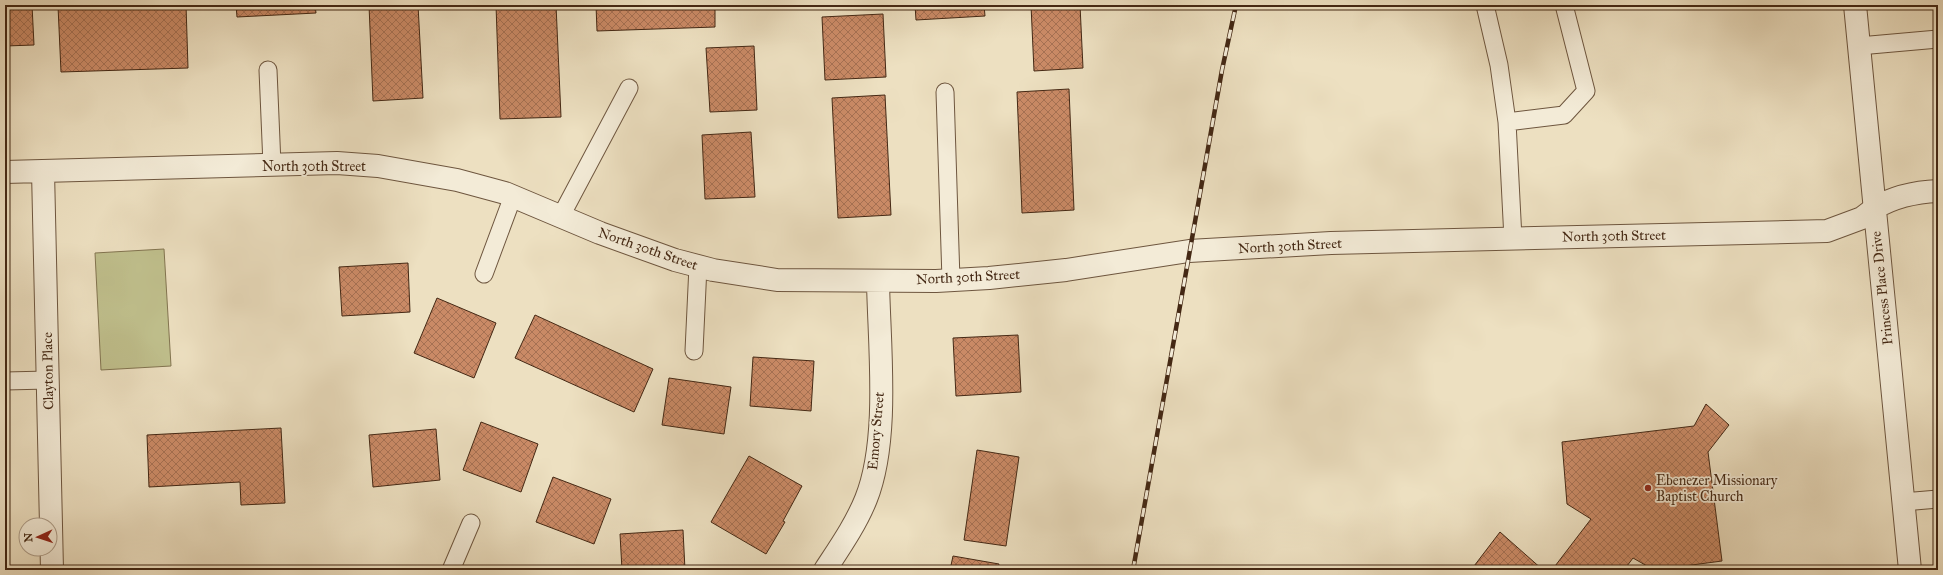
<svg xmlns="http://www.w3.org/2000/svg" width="1943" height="575" viewBox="0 0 1943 575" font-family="'IM FELL Great Primer',serif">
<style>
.green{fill:#c0c08d;stroke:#827450}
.building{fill:url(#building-cross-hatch);stroke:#442814}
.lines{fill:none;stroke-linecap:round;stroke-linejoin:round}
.service-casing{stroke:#6e563f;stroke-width:19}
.minor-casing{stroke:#6e563f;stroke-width:24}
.tertiary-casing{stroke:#6e563f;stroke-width:24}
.service{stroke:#f3ebd7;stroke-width:17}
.minor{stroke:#f3ebd7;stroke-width:22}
.tertiary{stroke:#f3ebd7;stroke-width:22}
.rail-casing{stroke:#442814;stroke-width:4.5}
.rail{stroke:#f3ebd7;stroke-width:3;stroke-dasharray:9;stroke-linecap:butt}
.poi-dot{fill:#8f2418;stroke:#f3ebd7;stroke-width:1.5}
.labels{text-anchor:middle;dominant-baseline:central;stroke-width:3.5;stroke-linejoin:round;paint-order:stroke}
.street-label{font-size:14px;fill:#442814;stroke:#f3ebd7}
.poi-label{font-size:14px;fill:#442814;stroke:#f3ebd7;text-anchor:start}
</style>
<defs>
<pattern id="building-cross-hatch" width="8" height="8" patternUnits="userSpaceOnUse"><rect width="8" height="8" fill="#ca8a66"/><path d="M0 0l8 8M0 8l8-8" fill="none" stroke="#a67153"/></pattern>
</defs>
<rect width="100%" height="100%" fill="#ede0c1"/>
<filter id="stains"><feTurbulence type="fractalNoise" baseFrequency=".005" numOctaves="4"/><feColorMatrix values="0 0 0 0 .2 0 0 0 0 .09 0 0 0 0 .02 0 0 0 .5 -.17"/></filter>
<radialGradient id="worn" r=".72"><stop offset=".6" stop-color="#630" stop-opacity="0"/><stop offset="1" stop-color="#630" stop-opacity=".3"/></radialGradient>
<path class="green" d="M164,249L171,366L101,370L95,253Z"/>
<path class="building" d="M5,5H32L34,45L5,46Z
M186,5L188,68L61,72L58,6Z
M236,5H315L316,13L237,17Z
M369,5H418L423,98L373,101Z
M496,5H556L561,117L500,119Z
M596,5H715V27L597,31Z
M915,5H984L985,16L916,20Z
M1031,5H1080L1083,68L1034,71Z
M883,14L886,77L825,80L822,17Z
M754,46L757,110L710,112L706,48Z
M1069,89L1074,210L1022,213L1017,92Z
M885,95L891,215L838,218L832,98Z
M751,132L755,197L705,199L702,135Z
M408,263L410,312L342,316L339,267Z
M437,298L496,323L474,378L414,353Z
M535,315L653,369L634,412L515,358Z
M1018,335L1021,392L956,396L953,338Z
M753,357L814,361L811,411L750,406Z
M669,378L731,387L724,434L662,425Z
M1706,404L1729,425L1708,452L1722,561L1654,570L1633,558L1624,570H1552L1591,519L1567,504L1562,442L1694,426Z
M481,422L538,444L521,492L463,470Z
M281,428L285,503L241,505L240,482L149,487L147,435Z
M436,429L440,480L373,487L369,435Z
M977,450L1019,457L1006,546L964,540Z
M749,456L802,486L783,521L785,522L766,554L711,522Z
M553,477L611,499L594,544L536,522Z
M683,530L685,570H622L620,534Z
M1500,532L1543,570H1471Z
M953,556L999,564L998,570H950Z"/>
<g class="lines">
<g class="service-casing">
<path id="service" d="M1485,5L1499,65L1507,122L1513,239
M1859,46L1938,39
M268,70L272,165
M945,92L951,280
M1507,122L1564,115L1586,91L1564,5
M561,216L629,88
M484,274L513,196
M694,351L698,266
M5,381L48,380
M1903,502L1938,499
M451,570L471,523"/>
</g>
<g class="minor-casing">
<path id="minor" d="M43,171L52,570
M5,172L337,163L378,166L457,180L505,193L600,233L675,260L713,270L777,280L936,281L989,278L1066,270L1189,251L1331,243L1827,231L1862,218L1875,208
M825,570C840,547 856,524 866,499C890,439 879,345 878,281"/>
</g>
<g class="tertiary-casing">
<path id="tertiary" d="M1855,5L1910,570
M1875,208C1895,196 1915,192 1938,191"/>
</g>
<use href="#service" class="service"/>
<use href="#minor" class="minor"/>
<use href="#tertiary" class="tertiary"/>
<g class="rail-casing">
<path id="rail" d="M1133,570L1222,70L1236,5"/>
</g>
<use href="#rail" class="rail"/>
</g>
<circle class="poi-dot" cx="1648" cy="488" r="4"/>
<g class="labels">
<g class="street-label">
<text x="314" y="166">North 30th Street</text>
<text transform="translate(1614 236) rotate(-1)">North 30th Street</text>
<text transform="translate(1290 246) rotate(-3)">North 30th Street</text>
<text transform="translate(648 249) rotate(19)">North 30th Street</text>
<text transform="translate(968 277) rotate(-3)">North 30th Street</text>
<text transform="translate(1882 288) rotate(-96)">Princess Place Drive</text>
<text transform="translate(48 371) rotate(-91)">Clayton Place</text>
<text transform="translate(876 431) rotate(-85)">Emory Street</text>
</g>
<g class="poi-label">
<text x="1656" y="480">Ebenezer Missionary<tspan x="1656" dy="16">Baptist Church</tspan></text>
</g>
</g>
<rect width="1943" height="575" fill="none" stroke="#ede0c1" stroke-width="20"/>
<rect x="6" y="6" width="1931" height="563" fill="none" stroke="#442814" stroke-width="2"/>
<rect x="10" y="10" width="1923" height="555" fill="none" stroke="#442814"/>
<g transform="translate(38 537) rotate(267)"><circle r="19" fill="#f3ebd7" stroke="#ad9d89"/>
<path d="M0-3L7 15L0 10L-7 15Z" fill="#8f2418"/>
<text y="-6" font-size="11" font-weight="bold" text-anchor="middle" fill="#442814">N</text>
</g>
<rect width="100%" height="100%" filter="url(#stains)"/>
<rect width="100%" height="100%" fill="url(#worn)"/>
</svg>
